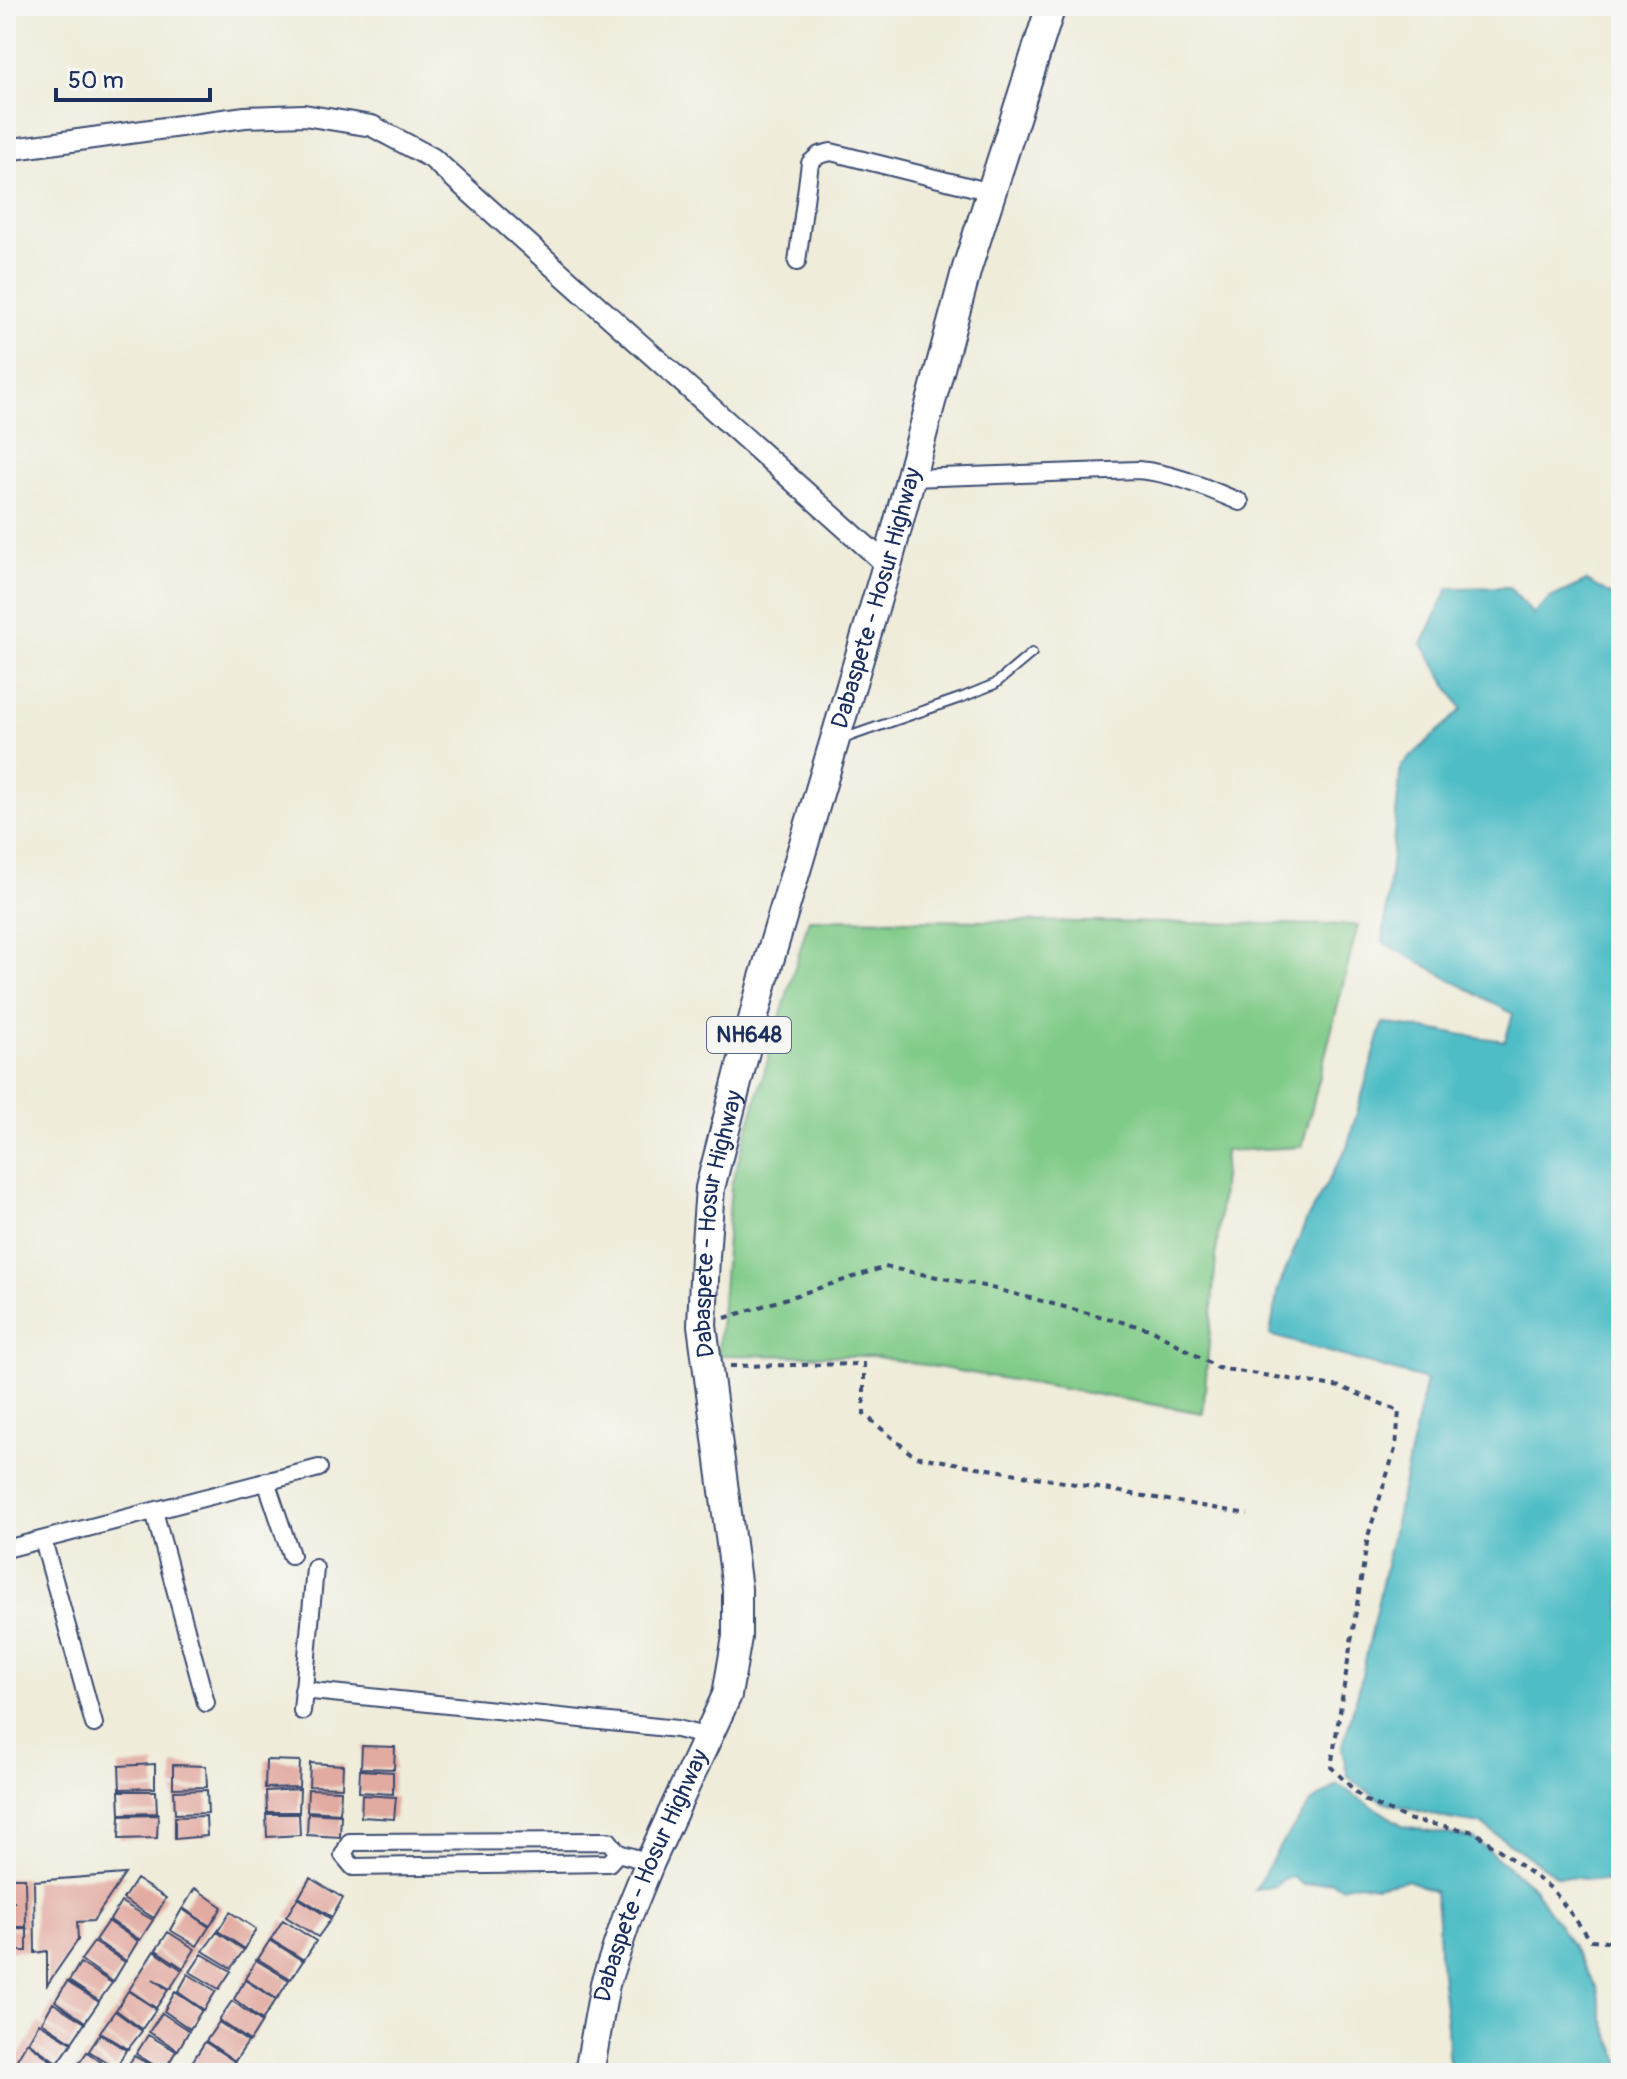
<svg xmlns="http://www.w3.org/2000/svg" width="1627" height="2079" viewBox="0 0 1627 2079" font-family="Pangolin,sans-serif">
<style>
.green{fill:#80cb88;stroke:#4e7d73;stroke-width:2}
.water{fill:#4fbdc6;stroke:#357692;stroke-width:2}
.building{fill:#e2aba2}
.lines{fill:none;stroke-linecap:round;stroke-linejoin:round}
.service-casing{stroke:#3b4b71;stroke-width:12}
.minor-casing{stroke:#3b4b71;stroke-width:20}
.tertiary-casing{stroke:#3b4b71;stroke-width:24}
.trunk-casing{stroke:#3b4b71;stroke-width:32}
.path{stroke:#3b4b71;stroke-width:4;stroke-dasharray:6 6;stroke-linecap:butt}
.service{stroke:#fff;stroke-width:8}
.minor{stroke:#fff;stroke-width:16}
.tertiary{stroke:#fff;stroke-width:20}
.trunk{stroke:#fff;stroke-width:28}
.labels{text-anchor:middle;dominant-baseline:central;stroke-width:8;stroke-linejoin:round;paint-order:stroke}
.shield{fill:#f6f6f2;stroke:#5d6b8a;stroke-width:2}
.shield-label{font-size:22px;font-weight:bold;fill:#1b2f5e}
.street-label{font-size:24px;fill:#1b2f5e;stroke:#f6f6f2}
</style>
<rect width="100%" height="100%" fill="#f6f6f2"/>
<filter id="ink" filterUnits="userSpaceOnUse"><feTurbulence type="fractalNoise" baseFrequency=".0125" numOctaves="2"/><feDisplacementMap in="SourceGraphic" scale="16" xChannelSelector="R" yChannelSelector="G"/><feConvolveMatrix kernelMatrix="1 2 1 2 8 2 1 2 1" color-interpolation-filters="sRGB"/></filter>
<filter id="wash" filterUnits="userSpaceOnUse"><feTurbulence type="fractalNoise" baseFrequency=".006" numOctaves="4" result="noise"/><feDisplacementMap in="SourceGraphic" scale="32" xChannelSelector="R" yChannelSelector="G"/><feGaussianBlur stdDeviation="1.8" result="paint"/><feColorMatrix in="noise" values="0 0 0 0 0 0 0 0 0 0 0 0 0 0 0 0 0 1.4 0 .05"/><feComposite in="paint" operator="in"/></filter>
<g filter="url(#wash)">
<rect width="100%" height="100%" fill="#efecda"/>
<path class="green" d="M809,919L1358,925L1302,1147L1225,1151L1203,1413L872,1356L718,1355L731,1186Z"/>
<path class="water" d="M1587,581L1619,600L1621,612V1883L1557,1876L1481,1824L1449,1819L1382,1801L1348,1777L1342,1748L1359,1689L1426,1380L1270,1335L1278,1289L1307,1219L1347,1147L1383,1023L1505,1041L1513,1014L1383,942L1401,766L1462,709L1422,644L1449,588L1509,587L1533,614L1550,598Z
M1338,1785L1404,1826L1474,1839L1534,1888L1570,1943L1597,1988L1603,2019L1621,2062V2073H1452L1448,2055L1447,2026L1439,1954L1438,1918L1435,1892L1408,1880L1376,1886L1358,1883L1341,1887L1331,1881L1303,1885L1293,1877L1281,1881L1275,1886L1255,1890L1280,1846L1311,1803Z"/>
<g id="blocks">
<path class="building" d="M362,1746L395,1747L394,1769L361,1768Z
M266,1760L300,1761L299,1787L265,1788Z
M310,1763L343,1765L342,1787L309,1786Z
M155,1764V1788L120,1789L119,1766Z
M173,1765L206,1766L207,1787L173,1788Z
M360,1770L393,1772V1794L359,1792Z
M300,1789L299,1812H267L266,1791Z
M308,1789L341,1790L340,1813L307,1811Z
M207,1790L208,1813L175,1814L174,1791Z
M119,1791H156L157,1813L120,1814Z
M362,1795L396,1797L394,1819L361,1817Z
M308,1813L341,1815L340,1837L307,1835Z
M266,1814H299L300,1835L267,1837Z
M158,1815L157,1838L119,1839L120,1816Z
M206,1816L207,1836L175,1839V1817Z
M125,1874L93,1921L77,1922L78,1940L47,1985V1951L35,1953L34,1881Z
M6,1878H25L26,1927H6V1903L15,1902H6Z
M310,1878L343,1898L332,1917L299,1897Z
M136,1879L166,1898L154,1918L123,1899Z
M195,1888L222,1907L210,1926L183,1908Z
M298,1898L331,1919L318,1937L286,1917Z
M121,1902L153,1920L140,1940L110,1920Z
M182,1909L209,1927L197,1946L170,1930Z
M230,1912L256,1929L245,1949L218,1931Z
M283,1920L316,1941L304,1960L271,1939Z
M108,1921L138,1941L126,1961L95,1940Z
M6,1929H27V1951H6Z
M168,1932L195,1949L183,1968L156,1950Z
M217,1932L244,1950L231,1968L203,1951Z
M270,1940L303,1961L291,1979L258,1959Z
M94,1942L125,1962L113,1982L81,1960Z
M154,1951L182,1970L170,1989L153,1979L168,1990L156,2008L129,1990Z
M202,1954L231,1971L219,1989L190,1972Z
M256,1960L289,1980L277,1999L245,1979Z
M80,1963L112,1983L99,2001L69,1981Z
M188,1974L216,1991L204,2010L178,1992Z
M245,1980L276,2000L262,2020L234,1999Z
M67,1982L99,2002L85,2022L55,2001Z
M128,1991L156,2009L142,2029L116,2010Z
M175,1992L202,2010L190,2029L164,2011Z
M232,2001L262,2022L250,2041L219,2020Z
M53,2003L85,2023L72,2042L42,2022Z
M115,2011L142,2031L128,2049L100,2032Z
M162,2013L189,2031L178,2050L149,2032Z
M219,2022L248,2042L235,2061L206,2041Z
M39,2023L72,2043L58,2063L28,2042Z
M100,2034L126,2050L116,2068L89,2051Z
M148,2035L176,2051L164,2071L136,2054Z
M27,2042L57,2065L52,2073H32L16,2061Z
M205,2042L234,2061L227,2073H185Z
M87,2052L116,2073L73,2072Z
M134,2056L166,2073H123Z"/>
</g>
</g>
<g filter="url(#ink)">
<use href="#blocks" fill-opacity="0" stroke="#3b4b71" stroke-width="2"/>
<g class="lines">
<g class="service-casing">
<path id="service" d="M842,739L963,697L995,684L1032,653"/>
</g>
<g class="minor-casing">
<path id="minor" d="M797,262L810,163L819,155L831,152L991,192
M910,478L1138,470C1175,473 1206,488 1240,502
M266,1481L291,1555
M154,1511L206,1703
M43,1540L94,1724
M6,1549L319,1468
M303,1690L677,1729L708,1737
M302,1711L315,1568
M618,1853L609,1863L353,1867L343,1855L350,1842L609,1841L618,1853L650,1862"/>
</g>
<g class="tertiary-casing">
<path id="tertiary" d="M6,150L245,117L304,115L372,126L432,158L887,565"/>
</g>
<g class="trunk-casing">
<g id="trunk">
<path id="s1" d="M589,2073L605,1984L627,1918L650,1862L727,1695L737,1637V1589L702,1325L705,1256L710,1188L763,981L887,565L967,268L1051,6"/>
</g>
</g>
<path class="path" d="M725,1318L885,1267L984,1286L1153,1330L1218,1368L1341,1387L1399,1411L1396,1446L1368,1536L1331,1767L1364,1800L1411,1820L1475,1832L1552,1889L1591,1940L1621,1942
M730,1366L864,1364V1414L914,1456L1248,1514"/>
<use href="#service" class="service"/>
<use href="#minor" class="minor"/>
<use href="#tertiary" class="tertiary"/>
<use href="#trunk" class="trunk"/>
</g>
</g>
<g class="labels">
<rect class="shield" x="707" y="1017" width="84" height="36" rx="6"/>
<g class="shield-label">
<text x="749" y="1035">NH648</text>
</g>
<g class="street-label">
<text stroke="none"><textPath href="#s1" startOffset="1528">Dabaspete - Hosur Highway</textPath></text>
<text stroke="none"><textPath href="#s1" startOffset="880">Dabaspete - Hosur Highway</textPath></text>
<text stroke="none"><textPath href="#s1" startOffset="208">Dabaspete - Hosur Highway</textPath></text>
</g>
</g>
<rect width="1627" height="2079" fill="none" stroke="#f6f6f2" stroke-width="32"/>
<path d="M56 88v12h154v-12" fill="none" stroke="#1b2f5e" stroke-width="4"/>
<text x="68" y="88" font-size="24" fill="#1b2f5e" stroke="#f6f6f2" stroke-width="6" paint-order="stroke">50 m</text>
</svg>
